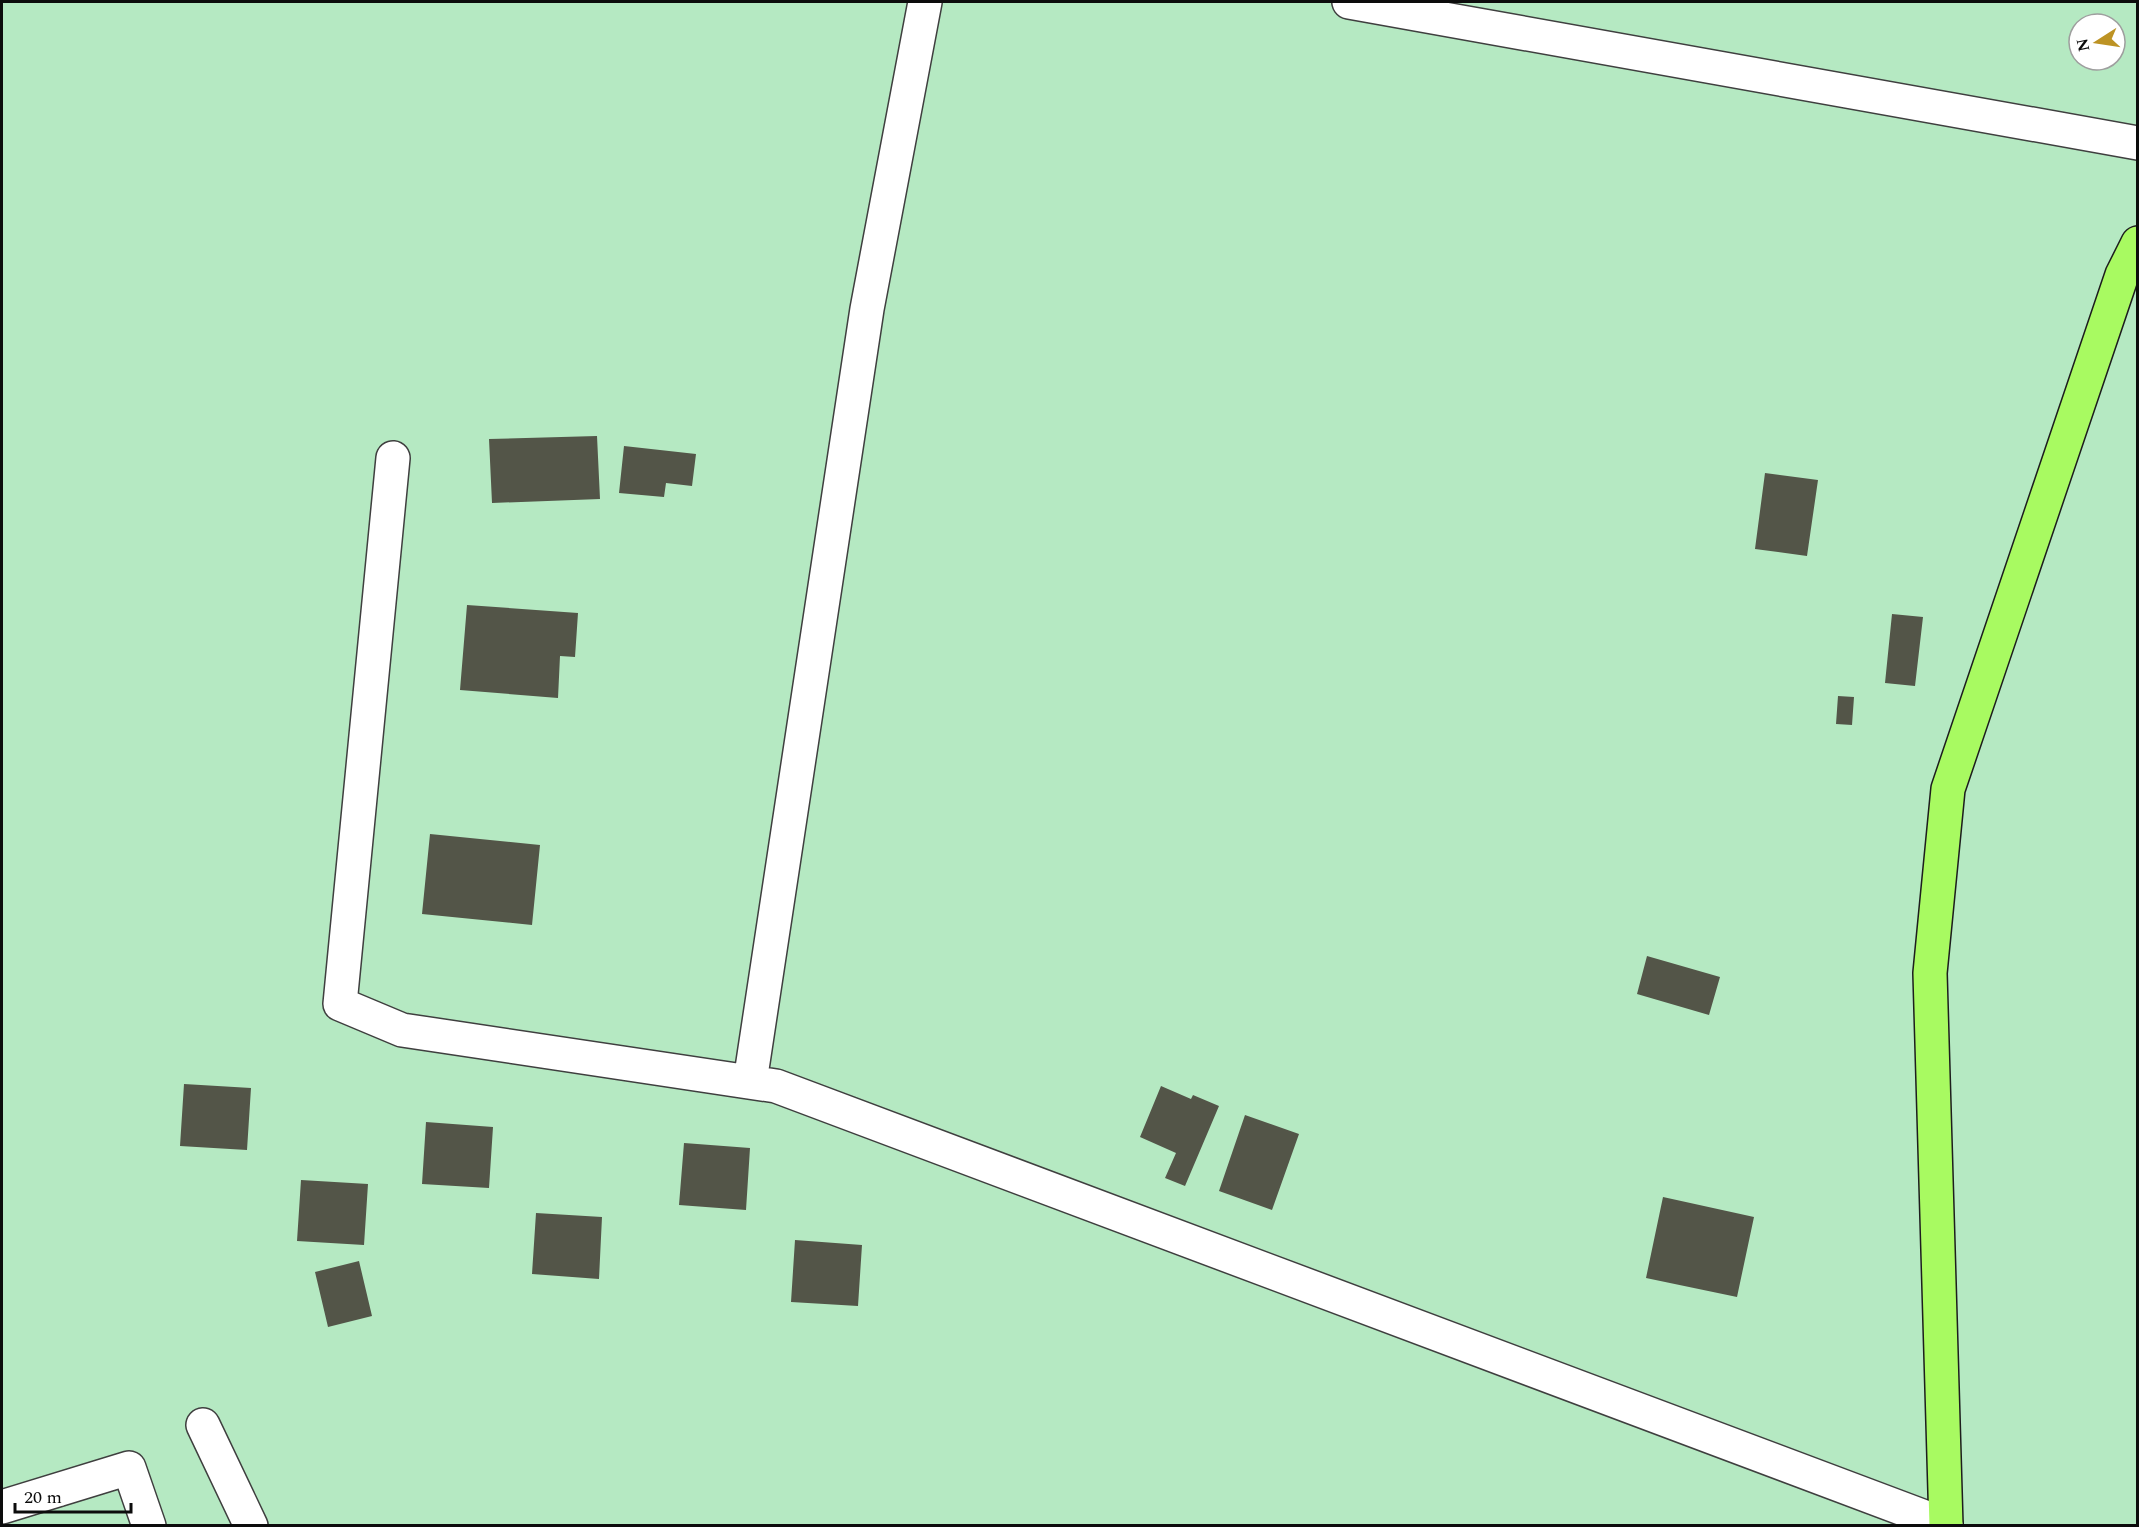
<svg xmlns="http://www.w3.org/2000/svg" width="2139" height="1527" viewBox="0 0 2139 1527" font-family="Spectral,serif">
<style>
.green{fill:#b5e9c2;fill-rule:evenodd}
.building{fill:#535548}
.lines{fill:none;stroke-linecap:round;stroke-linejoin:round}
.minor-casing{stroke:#3f3f3f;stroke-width:36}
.major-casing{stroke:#1d1d1d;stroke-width:36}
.minor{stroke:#fff;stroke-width:33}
.major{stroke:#a8fa61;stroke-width:33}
</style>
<rect width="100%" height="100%" fill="#f4ffeb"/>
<path class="green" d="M2,2H2137V1525H2ZM2079,24H2115V60H2079Z"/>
<path class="building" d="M597,436L600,499L492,503L489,439Z
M624,446L696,454L692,486L666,483L664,497L619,493Z
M1765,473L1818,480L1807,556L1755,549Z
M467,605L578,613L575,657L560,656L558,698L460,690Z
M1892,614L1923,617L1915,686L1885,683Z
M1838,696L1854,697L1852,725L1836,724Z
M430,834L540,845L532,925L422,914Z
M1647,956L1720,977L1709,1015L1637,994Z
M184,1084L251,1088L247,1150L180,1146Z
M1161,1086L1191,1099L1193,1095L1219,1106L1185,1186L1165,1178L1176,1153L1140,1137Z
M1245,1115L1299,1134L1272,1210L1219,1191Z
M426,1122L493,1127L489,1188L422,1184Z
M684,1143L750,1148L746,1210L679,1205Z
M301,1180L368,1184L364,1245L297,1241Z
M1663,1197L1754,1217L1737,1297L1646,1278Z
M536,1213L602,1217L599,1279L532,1274Z
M795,1240L862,1245L858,1306L791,1302Z
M359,1261L372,1316L328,1327L315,1272Z"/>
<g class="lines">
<g class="minor-casing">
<path id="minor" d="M1349,2L2138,143
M393,458L340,1004L402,1030L776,1086L1946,1525
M750,1082L867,309L925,2
M203,1425L251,1526
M2,1507L129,1468L149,1526"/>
</g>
<g class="major-casing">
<path id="major" d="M1946,1526L1930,973L1948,789L2122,275L2138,243"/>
</g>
<use href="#minor" class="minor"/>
<use href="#major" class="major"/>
</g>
<rect width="2139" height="1527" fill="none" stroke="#0c0c0c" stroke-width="6"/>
<g transform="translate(2097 42) rotate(258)"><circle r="28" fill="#ffffff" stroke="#9e9e9e" stroke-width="1.5"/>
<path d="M0-4.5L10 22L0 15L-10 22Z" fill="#bd9324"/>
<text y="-9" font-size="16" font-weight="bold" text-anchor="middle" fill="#0c0c0c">N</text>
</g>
<path d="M15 1503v9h116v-9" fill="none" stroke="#0c0c0c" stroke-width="3"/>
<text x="24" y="1503" font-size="18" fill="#0c0c0c" stroke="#ffffff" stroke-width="4.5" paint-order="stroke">20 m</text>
</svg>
